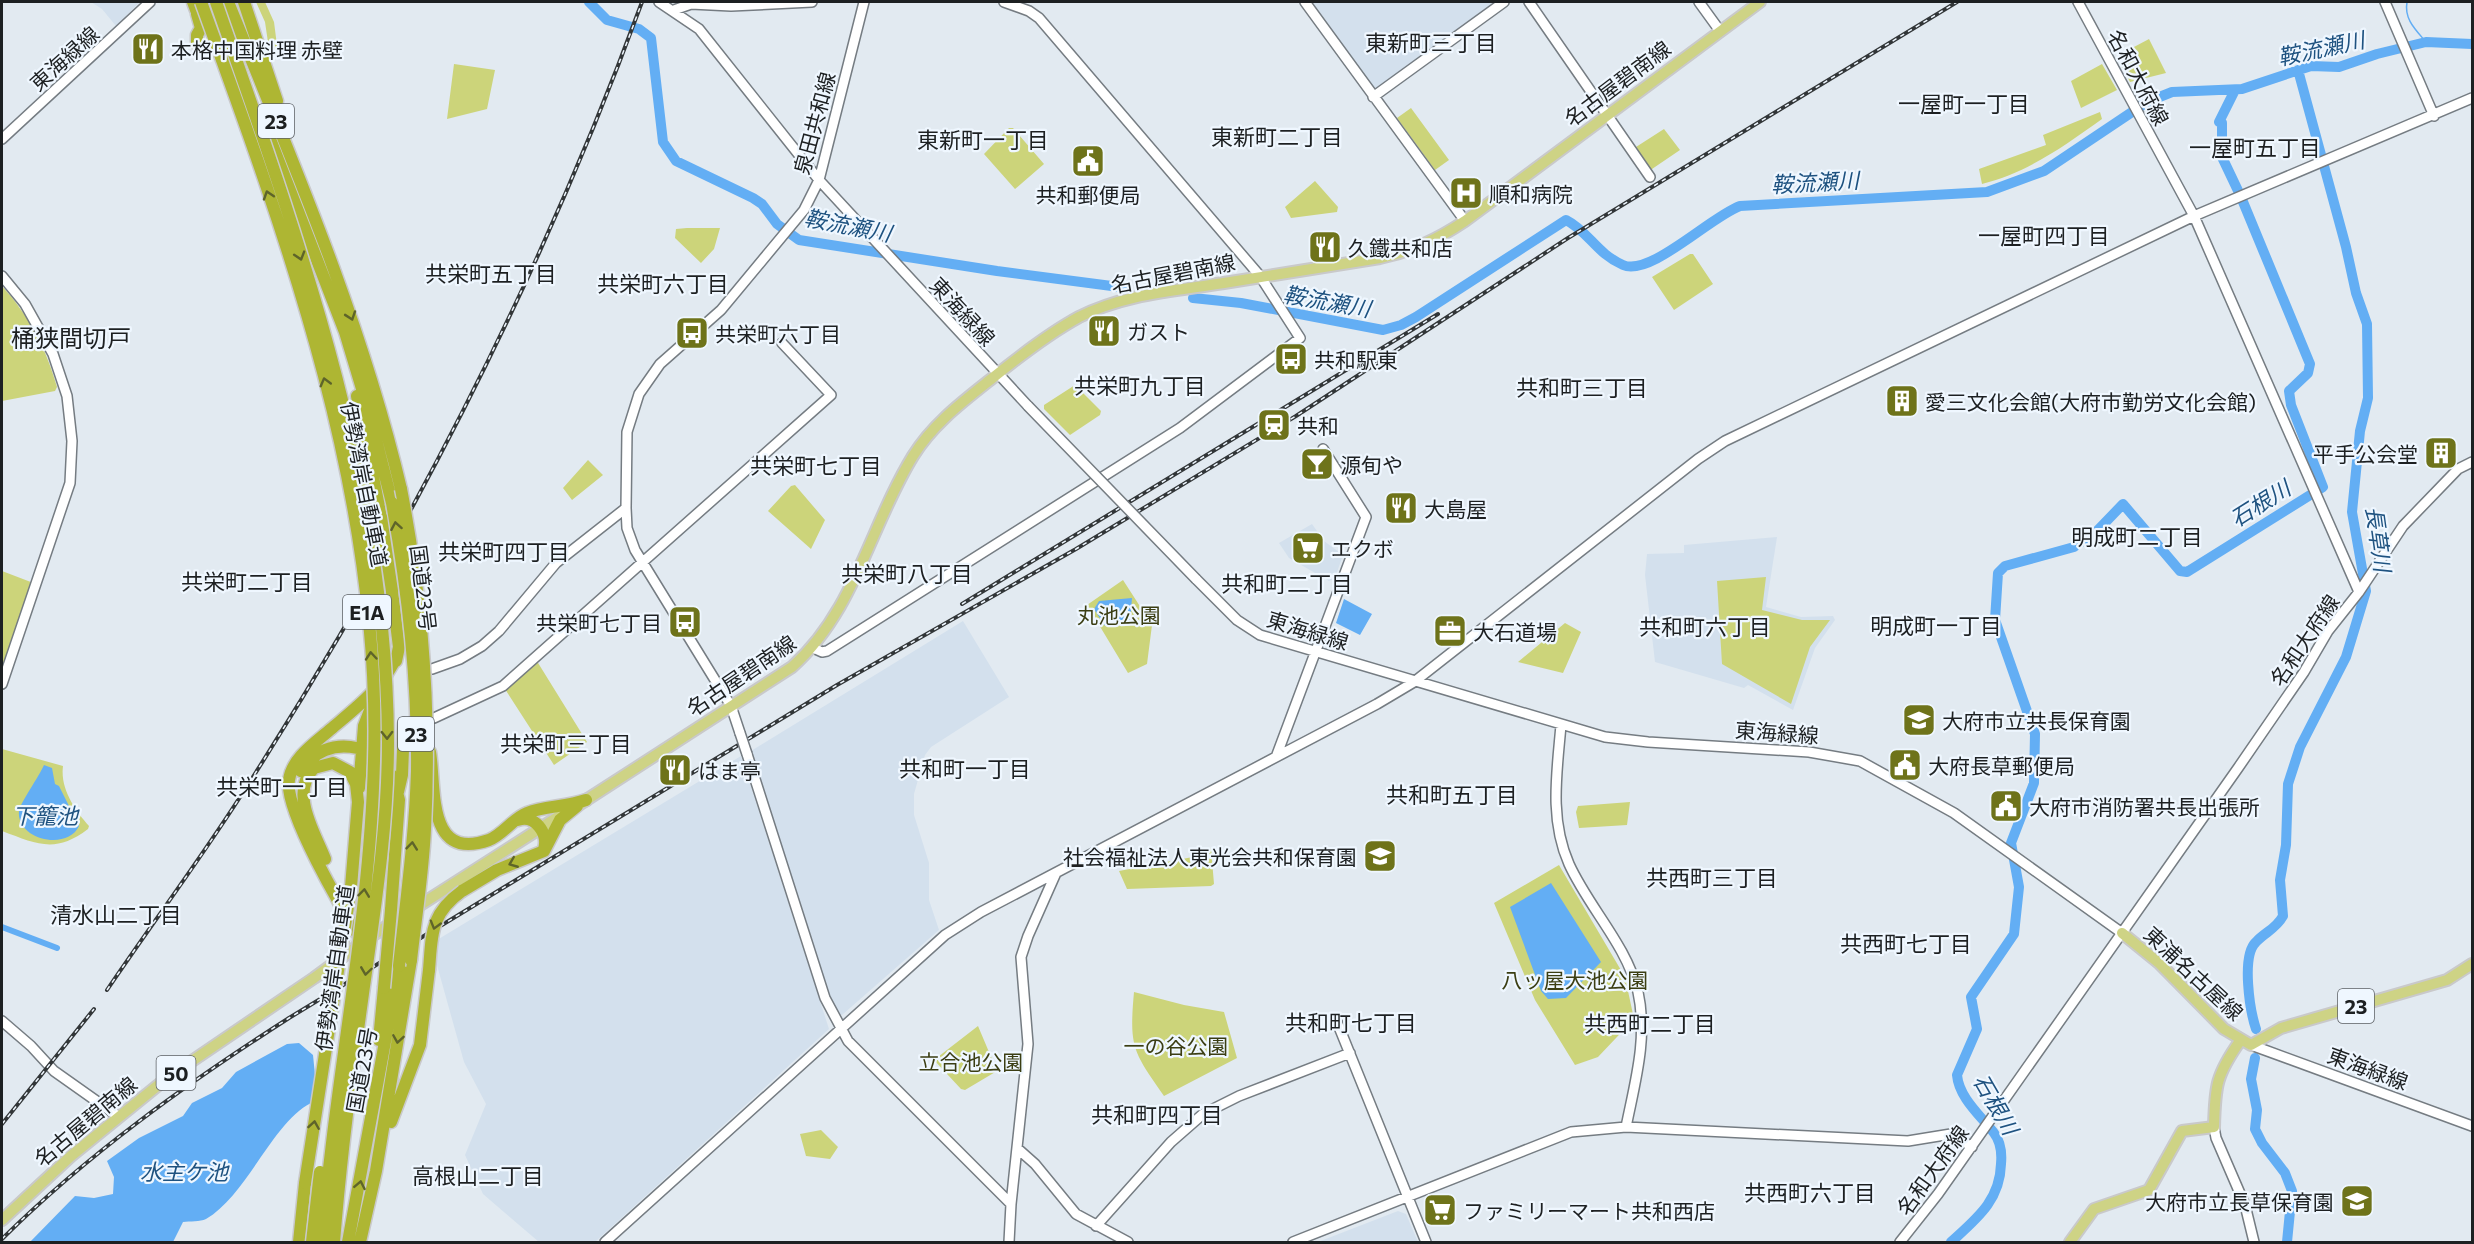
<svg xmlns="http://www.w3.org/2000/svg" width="2474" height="1244" viewBox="0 0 2474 1244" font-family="Commissioner,'Noto Sans JP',sans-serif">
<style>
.built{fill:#d3e0ed}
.green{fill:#ccd47a}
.water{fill:#63aef4}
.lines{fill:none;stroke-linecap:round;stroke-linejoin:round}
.stream{stroke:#63aef4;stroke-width:1.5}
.canal{stroke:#63aef4;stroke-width:6}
.river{stroke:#63aef4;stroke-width:10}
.secondary-casing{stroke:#757c82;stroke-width:12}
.primary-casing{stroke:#c9c9ca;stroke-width:14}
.highway-casing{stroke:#c9c9ca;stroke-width:15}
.secondary{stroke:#fff;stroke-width:9}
.primary{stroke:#ced385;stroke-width:10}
.highway{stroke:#aeb633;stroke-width:12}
.rail-casing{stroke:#323638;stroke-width:4}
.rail{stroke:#eff7ff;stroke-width:1.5;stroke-dasharray:4.5;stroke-linecap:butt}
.secondary-bridge-casing{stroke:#757c82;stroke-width:12;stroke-linecap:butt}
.highway-bridge-casing{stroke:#c9c9ca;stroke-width:15;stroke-linecap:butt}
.secondary-bridge{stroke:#fff;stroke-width:9}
.highway-bridge{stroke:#aeb633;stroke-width:12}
.oneway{stroke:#5e642a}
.labels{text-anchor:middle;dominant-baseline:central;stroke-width:4.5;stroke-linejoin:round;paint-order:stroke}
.shield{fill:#eff7ff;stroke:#5c6064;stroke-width:1.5}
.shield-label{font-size:20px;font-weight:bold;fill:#1d2022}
.poi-label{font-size:21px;fill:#1d2022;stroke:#eff7ff;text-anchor:start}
.street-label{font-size:21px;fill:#1d2022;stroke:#eff7ff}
.park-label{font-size:21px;fill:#3b3e13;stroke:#eff7ff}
.neighbourhood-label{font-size:22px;fill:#1d2022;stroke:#eff7ff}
.water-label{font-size:22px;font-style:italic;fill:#1e5280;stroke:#eff7ff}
.quarter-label{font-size:24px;fill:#1d2022;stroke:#eff7ff}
</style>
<rect width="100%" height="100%" fill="#e2eaf1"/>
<path class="built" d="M91,2H140L116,26L102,9Z
M1312,2H1495L1375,89Z
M1312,524L1324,541L1343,555L1335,578L1329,581L1289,558L1279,543Z
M1777,537L1766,607L1801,617L1833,616L1835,620L1815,648L1793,710L1748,685L1744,688L1655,662L1645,575L1647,554L1684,553V545Z
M963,621L1009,697L931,747L925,755L914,794V815L929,863V900L939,930L842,1015H838L826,989L751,751Z
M741,756L829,1029L595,1242H539L483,1194L465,1155L486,1104L464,1062L435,958L437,940Z
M1398,1211L1406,1214L1418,1242H1318Z"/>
<path class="green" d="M256,2H265L274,22L278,53L269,49L265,22Z
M2149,39L2166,73L2130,82L2117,56Z
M454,64L495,70L487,109L447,119Z
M2102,64L2117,90L2081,108L2071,81Z
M1411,108L1449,160L1435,170L1397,118Z
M2100,112L2102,119C2064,146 2029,172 1982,184L1979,169L2046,145L2043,135Z
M1009,128H1013L1044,164L1015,189L984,154Z
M1664,129L1680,150L1652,169H1649L1636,147Z
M1315,181L1338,207L1337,212L1291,218L1285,207Z
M687,228H720L714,249L701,263L675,238L676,229Z
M1690,254H1693L1713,284L1674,310L1652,277Z
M2,286C29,316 46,348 57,387L55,391L2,401Z
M1075,385L1101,411L1100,415L1070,435L1044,409V405Z
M588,460L603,475L572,500L563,488Z
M795,485L825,520L811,549L768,511L791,486Z
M2,571L36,584L2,684Z
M1766,577L1762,610L1802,620H1830L1810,647L1791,704L1722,664L1717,581Z
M1123,580L1152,625L1147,664L1128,673L1087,605Z
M1565,623L1581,632L1563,673L1518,662Z
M535,658L587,742L554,765L503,686Z
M2,749L63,766C60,789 75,810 89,826L88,829C55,854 37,844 2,831Z
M1630,802L1627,825L1579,828L1576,812L1578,806Z
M1211,848L1214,884L1211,886L1127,889L1119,871L1198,856Z
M1559,865L1625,977L1634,1019L1598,1057L1575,1065L1535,1000L1494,903Z
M1134,992L1184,1005L1224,1012L1237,1058L1164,1096C1133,1051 1129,1048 1134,992Z
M978,1026L997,1071L965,1090L961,1089L934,1060Z
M821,1130L838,1147L830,1159L806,1156L800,1134Z"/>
<path class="water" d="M1132,598L1130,622L1105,626L1094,609L1099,601Z
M1344,599L1372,614L1360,635L1336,623Z
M44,765L52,768L55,784L59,786L79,826C68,851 16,840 19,811C19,805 40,775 44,765Z
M1551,883L1601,962L1566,998L1548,999L1541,991L1510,907Z
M299,1043L313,1055L316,1085L311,1103C272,1123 247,1195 206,1219C200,1222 190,1221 183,1222L173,1242H30L75,1196L94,1198L113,1194L114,1177L107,1161L139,1138L183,1116L192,1103L222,1088L236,1072L287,1044Z"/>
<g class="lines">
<path class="stream" d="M2407,2C2404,19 2415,29 2426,42"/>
<path class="canal" d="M2,927L57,948"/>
<path class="river" d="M589,2L607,20L639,29L651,38L663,142L676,161L753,198L762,204L777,224L799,240L997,271L1127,288
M1193,298L1241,303L1383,330L1401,325L1416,317L1566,220C1588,231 1597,254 1623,265C1650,277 1710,217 1740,206L1987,192L2044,171L2147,102L2172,92L2242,89L2311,66L2339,67L2377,54L2426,42L2472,44
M2256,1029C2250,1011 2241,956 2256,942C2265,932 2276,929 2283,916L2280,880L2286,845L2288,784L2300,747L2346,657L2366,591L2352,512L2360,431L2368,398L2367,324L2356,293L2346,247L2298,70
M2255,1058L2251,1079L2257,1110L2255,1129L2262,1143L2285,1173L2292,1191L2287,1242
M1951,1242C1976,1219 2000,1201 2001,1164C2002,1153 2001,1142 1994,1133C1981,1116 1959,1098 1957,1075L1977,1029L1971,997L2014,934L2019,887L2011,843L2034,783L2035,734L1995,620L1998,573L2005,566L2074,547L2097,531L2123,504L2180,571L2187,572L2323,487L2291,405L2289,391L2308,373L2310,364L2241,197L2222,157V123L2219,122L2235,90"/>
<g class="secondary-casing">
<path id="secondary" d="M659,2L699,29L819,180L1028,406
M1305,2L1465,221
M1529,2L1650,177
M1699,2L1720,31
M2078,2L2194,216L2359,592
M2385,2L2434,116
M674,10L691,4L731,6L812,2
M1373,97L1504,2
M2,139L150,2
M2,276L25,304L53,354L67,396L72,441L70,483L2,684
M626,508L627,528L635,550L731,706L740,733
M1196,579L1237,620L1260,635L1605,737L1648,742L1809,752L1860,761L1954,813L2122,933
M813,648L822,652L827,651L1180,428L1300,338L1260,276L1039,18L1029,11L1004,2
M432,669L460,659L482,646L499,631L556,563L626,508L627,432L639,394L660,364L721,310L804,210L819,180L864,2
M434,718L503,686L831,395L782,343
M1561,725C1557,772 1549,819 1569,864C1589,908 1626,944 1638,992C1648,1038 1635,1082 1626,1127
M747,754L825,998L848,1041L1011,1204
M1276,757L1366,517L1323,449
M2,1021L31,1046L54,1071L119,1117
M1337,1022L1426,1242
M2251,1045L2472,1126
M2214,1127L2216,1138L2245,1205L2254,1242
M1017,1148L1035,1164L1076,1214L1128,1242
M1096,1226L1171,1142L1203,1114L1239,1096L1350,1053
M605,1242L945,935L981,912L1377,704L1414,682L1698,459L1725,441L2194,216L2472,98
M1009,1242L1011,1204L1028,1044L1021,957L1028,936L1056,873
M1293,1242L1571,1132L1626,1127L1908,1141L1951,1134L1972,1147
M1900,1242L1938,1194L2238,768L2304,672L2328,631L2359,592L2403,526L2458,469L2472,462"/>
</g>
<g class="primary-casing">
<path id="primary" d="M580,804L792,667C855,611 870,526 913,456C932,425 961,403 990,380C1017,358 1048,334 1079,317C1124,294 1174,291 1224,283C1276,275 1328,266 1380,258C1413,251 1438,239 1465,221L1760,2
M2122,933L2159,963L2224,1029L2251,1045L2281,1028L2447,980L2472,964
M2,1220L71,1156L167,1078L314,978L367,939L564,813
M2070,1242L2094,1209L2149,1190L2182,1131L2214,1127C2215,1086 2216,1075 2240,1041"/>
</g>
<g class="highway-casing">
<path id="highway" d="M193,2L196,10L234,59
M228,2C293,162 361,320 401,489
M244,2L277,101
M197,14L201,28L197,35V44
M263,121L345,332L369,412L392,503
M357,396L381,517
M392,591L399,647L396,661
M430,752C436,788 426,862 489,840C504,834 512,819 527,813C544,806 566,807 586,800
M377,759L393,777L399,800L391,910
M301,771C313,751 334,743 357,748
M359,788L364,726L374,700
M398,792L402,775L404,724
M518,820C534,814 549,833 544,849
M325,859C315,833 289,793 314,768L333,763L350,772L356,784L358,802L351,887
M462,891L497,870L544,851L560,820L577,806
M362,941C344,912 284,811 289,780C292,758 315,743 331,729C357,707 384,687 397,655
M379,1040L384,988
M391,1122L420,1045L429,970
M299,1242L305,1183
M348,1242L399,966
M360,1242L376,1171L411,960"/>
</g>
<use href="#secondary" class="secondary"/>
<use href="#primary" class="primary"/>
<use href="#highway" class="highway"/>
<g class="rail-casing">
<path id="rail" d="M962,604L1438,314
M107,990C151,925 199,861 242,794C401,547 541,278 642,2
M2,1124L94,1009
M2,1239C89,1153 186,1084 289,1018L837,685L1076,549L1296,416L1568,238L1957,2"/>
</g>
<use href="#rail" class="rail"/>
<g class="secondary-bridge-casing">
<path id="secondary-bridge" d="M1028,406L1196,579
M740,733L747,754"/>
</g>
<g class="highway-bridge-casing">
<path id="highway-bridge" d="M201,2C289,244 382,499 374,761C370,923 334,1082 322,1242
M216,2C300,243 387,483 388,742C388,832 373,920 361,1008C350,1086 340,1164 334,1242
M401,489C423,601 431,714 425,829C423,873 416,916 411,960
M392,503C408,591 418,681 417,771C415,836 406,901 399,966
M381,517L392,591
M429,970C432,934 430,914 462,891
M384,988L391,910
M305,1183L351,887
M312,1242L320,1172"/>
</g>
<use href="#secondary-bridge" class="secondary-bridge"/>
<use href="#highway-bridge" class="highway-bridge"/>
</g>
<defs><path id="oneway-chevron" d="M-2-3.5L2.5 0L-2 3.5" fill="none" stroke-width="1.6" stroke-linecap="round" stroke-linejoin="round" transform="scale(1.5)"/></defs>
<g class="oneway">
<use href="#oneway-chevron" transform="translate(268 195) rotate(-108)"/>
<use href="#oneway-chevron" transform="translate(300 256) rotate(73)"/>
<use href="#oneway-chevron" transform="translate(351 316) rotate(71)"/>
<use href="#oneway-chevron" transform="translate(325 382) rotate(-105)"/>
<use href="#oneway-chevron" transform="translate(396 526) rotate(-100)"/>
<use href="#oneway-chevron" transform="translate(371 656) rotate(-95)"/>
<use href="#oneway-chevron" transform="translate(387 735) rotate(89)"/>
<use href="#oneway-chevron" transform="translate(412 846) rotate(-84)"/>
<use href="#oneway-chevron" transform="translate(513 863) rotate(158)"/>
<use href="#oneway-chevron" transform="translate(364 893) rotate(-83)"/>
<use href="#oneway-chevron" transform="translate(435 925) rotate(106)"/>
<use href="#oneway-chevron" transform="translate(366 971) rotate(98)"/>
<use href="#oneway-chevron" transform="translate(398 1039) rotate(99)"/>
<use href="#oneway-chevron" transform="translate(314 1125) rotate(-81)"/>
<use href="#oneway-chevron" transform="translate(360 1185) rotate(-79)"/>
</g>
<defs>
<g id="restaurant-square" transform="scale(1.725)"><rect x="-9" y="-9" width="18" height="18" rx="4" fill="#6e731a" stroke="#eff7ff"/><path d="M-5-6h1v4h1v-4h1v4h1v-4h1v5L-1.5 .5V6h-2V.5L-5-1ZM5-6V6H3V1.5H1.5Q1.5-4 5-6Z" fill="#fff"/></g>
<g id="civic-square" transform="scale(1.725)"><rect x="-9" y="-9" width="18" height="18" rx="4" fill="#6e731a" stroke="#eff7ff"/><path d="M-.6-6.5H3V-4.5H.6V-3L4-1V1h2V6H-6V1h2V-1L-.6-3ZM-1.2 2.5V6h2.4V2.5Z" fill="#fff"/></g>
<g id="hospital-square" transform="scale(1.725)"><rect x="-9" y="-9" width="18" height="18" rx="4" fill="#6e731a" stroke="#eff7ff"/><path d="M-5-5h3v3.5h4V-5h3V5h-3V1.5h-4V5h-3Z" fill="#fff"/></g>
<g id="bus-square" transform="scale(1.725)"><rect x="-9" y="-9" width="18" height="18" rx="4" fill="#6e731a" stroke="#eff7ff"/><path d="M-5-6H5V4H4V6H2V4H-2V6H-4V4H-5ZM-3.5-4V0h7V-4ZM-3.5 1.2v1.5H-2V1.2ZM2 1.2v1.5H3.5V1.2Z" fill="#fff"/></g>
<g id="building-square" transform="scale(1.725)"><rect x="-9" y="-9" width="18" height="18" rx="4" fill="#6e731a" stroke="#eff7ff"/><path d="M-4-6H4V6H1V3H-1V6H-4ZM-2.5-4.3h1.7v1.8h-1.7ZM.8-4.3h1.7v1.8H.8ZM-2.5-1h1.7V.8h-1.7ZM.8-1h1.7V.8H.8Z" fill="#fff"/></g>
<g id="station-square" transform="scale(1.725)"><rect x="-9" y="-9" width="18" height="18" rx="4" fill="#6e731a" stroke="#eff7ff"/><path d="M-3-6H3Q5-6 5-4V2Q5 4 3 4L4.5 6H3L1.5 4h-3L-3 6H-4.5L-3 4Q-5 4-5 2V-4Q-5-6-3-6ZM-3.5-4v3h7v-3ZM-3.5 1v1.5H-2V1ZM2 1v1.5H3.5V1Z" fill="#fff"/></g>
<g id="bar-square" transform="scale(1.725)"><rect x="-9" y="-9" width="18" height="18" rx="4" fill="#6e731a" stroke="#eff7ff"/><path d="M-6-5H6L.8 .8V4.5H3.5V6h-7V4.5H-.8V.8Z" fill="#fff"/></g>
<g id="supermarket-square" transform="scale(1.725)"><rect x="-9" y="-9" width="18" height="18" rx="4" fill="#6e731a" stroke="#eff7ff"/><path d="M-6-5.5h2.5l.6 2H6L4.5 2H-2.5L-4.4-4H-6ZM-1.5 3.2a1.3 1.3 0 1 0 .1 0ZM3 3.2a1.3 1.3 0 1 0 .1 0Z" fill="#fff"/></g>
<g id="office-square" transform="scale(1.725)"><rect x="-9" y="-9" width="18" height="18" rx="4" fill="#6e731a" stroke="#eff7ff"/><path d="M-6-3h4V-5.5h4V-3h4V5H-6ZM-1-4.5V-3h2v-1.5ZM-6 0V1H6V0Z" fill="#fff"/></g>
<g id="school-square" transform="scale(1.725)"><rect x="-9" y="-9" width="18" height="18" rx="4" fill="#6e731a" stroke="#eff7ff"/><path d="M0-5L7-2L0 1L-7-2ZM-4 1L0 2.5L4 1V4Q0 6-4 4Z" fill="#fff"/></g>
</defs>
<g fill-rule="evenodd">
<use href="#restaurant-square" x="148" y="49"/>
<use href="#civic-square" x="1088" y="161"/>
<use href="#hospital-square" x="1466" y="193"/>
<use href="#restaurant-square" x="1325" y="247"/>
<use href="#restaurant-square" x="1104" y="331"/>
<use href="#bus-square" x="692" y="333"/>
<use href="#bus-square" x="1291" y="359"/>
<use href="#building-square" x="1902" y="401"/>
<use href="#station-square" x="1274" y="425"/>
<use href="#building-square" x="2441" y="453"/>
<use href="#bar-square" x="1317" y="464"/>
<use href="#restaurant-square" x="1401" y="508"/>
<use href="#supermarket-square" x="1308" y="548"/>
<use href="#bus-square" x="685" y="622"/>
<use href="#office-square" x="1450" y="631"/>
<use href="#school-square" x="1919" y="720"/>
<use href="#civic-square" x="1905" y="765"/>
<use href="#restaurant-square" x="675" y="770"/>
<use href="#civic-square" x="2006" y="806"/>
<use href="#school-square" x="1380" y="856"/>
<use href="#school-square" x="2357" y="1201"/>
<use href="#supermarket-square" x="1440" y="1210"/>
</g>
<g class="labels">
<g class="shield">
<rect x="258" y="104" width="36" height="34" rx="4.5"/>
<rect x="343" y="595" width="48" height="34" rx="4.5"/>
<rect x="398" y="717" width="36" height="34" rx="4.5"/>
<rect x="2338" y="989" width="36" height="34" rx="4.5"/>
<rect x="156.5" y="1056" width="39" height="34" rx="4.5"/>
</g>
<g class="shield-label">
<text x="276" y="121">23</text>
<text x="367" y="612">E1A</text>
<text x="416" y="734">23</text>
<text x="2356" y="1006">23</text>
<text x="176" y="1073">50</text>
</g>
<g class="poi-label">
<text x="171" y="49">本格中国料理 赤壁</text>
<text x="1489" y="193">順和病院</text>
<text x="1088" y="194" text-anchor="middle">共和郵便局</text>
<text x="1348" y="247">久鐵共和店</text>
<text x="1127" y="331">ガスト</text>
<text x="715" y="333">共栄町六丁目</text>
<text x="1314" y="359">共和駅東</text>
<text x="1925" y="401">愛三文化会館(大府市勤労文化会館)</text>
<text x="1297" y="425">共和</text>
<text x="2418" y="453" text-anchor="end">平手公会堂</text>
<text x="1340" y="464">源旬や</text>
<text x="1424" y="508">大島屋</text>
<text x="1331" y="548">エクボ</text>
<text x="662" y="622" text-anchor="end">共栄町七丁目</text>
<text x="1473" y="631">大石道場</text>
<text x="1942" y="720">大府市立共長保育園</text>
<text x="1928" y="765">大府長草郵便局</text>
<text x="698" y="770">はま亭</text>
<text x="2029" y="806">大府市消防署共長出張所</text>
<text x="1357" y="856" text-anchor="end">社会福祉法人東光会共和保育園</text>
<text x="2334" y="1201" text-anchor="end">大府市立長草保育園</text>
<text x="1463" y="1210">ファミリーマート共和西店</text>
</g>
<g class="street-label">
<text transform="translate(64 58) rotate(-42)">東海緑線</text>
<text transform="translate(2139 77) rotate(62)">名和大府線</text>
<text transform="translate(1617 83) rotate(-37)">名古屋碧南線</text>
<text transform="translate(814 123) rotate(-75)">泉田共和線</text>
<text transform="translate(1173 273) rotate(-11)">名古屋碧南線</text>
<text transform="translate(963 311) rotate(47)">東海緑線</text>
<text transform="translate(365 484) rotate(79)">伊勢湾岸自動車道</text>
<text transform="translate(424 588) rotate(83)">国道23号</text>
<text transform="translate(1308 630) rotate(17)">東海緑線</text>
<text transform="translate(2304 640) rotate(-56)">名和大府線</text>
<text transform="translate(741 675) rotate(-34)">名古屋碧南線</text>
<text transform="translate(1777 732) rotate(4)">東海緑線</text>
<text transform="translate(334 968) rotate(-82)">伊勢湾岸自動車道</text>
<text transform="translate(2194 973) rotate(43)">東浦名古屋線</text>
<text transform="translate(2368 1068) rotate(20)">東海緑線</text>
<text transform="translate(361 1070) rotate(-80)">国道23号</text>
<text transform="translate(85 1121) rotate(-40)">名古屋碧南線</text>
<text transform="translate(1932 1170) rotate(-54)">名和大府線</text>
</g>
<g class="park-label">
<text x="1119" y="614">丸池公園</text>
<text x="1575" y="979">八ッ屋大池公園</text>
<text x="1176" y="1045">一の谷公園</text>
<text x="971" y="1061">立合池公園</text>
</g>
<g class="neighbourhood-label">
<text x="1431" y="42">東新町三丁目</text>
<text x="1964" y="103">一屋町一丁目</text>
<text x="1277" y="136">東新町二丁目</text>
<text x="983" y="139">東新町一丁目</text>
<text x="2255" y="147">一屋町五丁目</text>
<text x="2044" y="235">一屋町四丁目</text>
<text x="491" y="273">共栄町五丁目</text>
<text x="663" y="283">共栄町六丁目</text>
<text x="1140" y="385">共栄町九丁目</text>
<text x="1582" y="387">共和町三丁目</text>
<text x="816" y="465">共栄町七丁目</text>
<text x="2137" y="536">明成町二丁目</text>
<text x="504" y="551">共栄町四丁目</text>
<text x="907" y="573">共栄町八丁目</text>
<text x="247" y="581">共栄町二丁目</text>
<text x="1287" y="583">共和町二丁目</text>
<text x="1936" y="625">明成町一丁目</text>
<text x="1705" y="626">共和町六丁目</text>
<text x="566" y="743">共栄町三丁目</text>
<text x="965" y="768">共和町一丁目</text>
<text x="282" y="786">共栄町一丁目</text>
<text x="1452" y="794">共和町五丁目</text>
<text x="1712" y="877">共西町三丁目</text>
<text x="116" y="914">清水山二丁目</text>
<text x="1906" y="943">共西町七丁目</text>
<text x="1351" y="1022">共和町七丁目</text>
<text x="1650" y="1023">共西町二丁目</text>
<text x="1157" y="1114">共和町四丁目</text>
<text x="478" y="1175">高根山二丁目</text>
<text x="1810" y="1192">共西町六丁目</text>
</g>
<g class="water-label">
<text transform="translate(2321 48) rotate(-12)">鞍流瀬川</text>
<text transform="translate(1815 182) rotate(-3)">鞍流瀬川</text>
<text transform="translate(848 225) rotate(11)">鞍流瀬川</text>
<text transform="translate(1327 301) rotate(10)">鞍流瀬川</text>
<text transform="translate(2260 503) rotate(-32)">石根川</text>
<text transform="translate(2379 539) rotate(82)">長草川</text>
<text x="45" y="815">下籠池</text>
<text transform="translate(1996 1104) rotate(60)">石根川</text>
<text x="184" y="1171">水主ケ池</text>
</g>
<g class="quarter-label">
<text x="71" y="337">桶狭間切戸</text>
</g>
</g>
<rect width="2474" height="1244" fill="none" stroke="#1d2022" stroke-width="6"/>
</svg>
